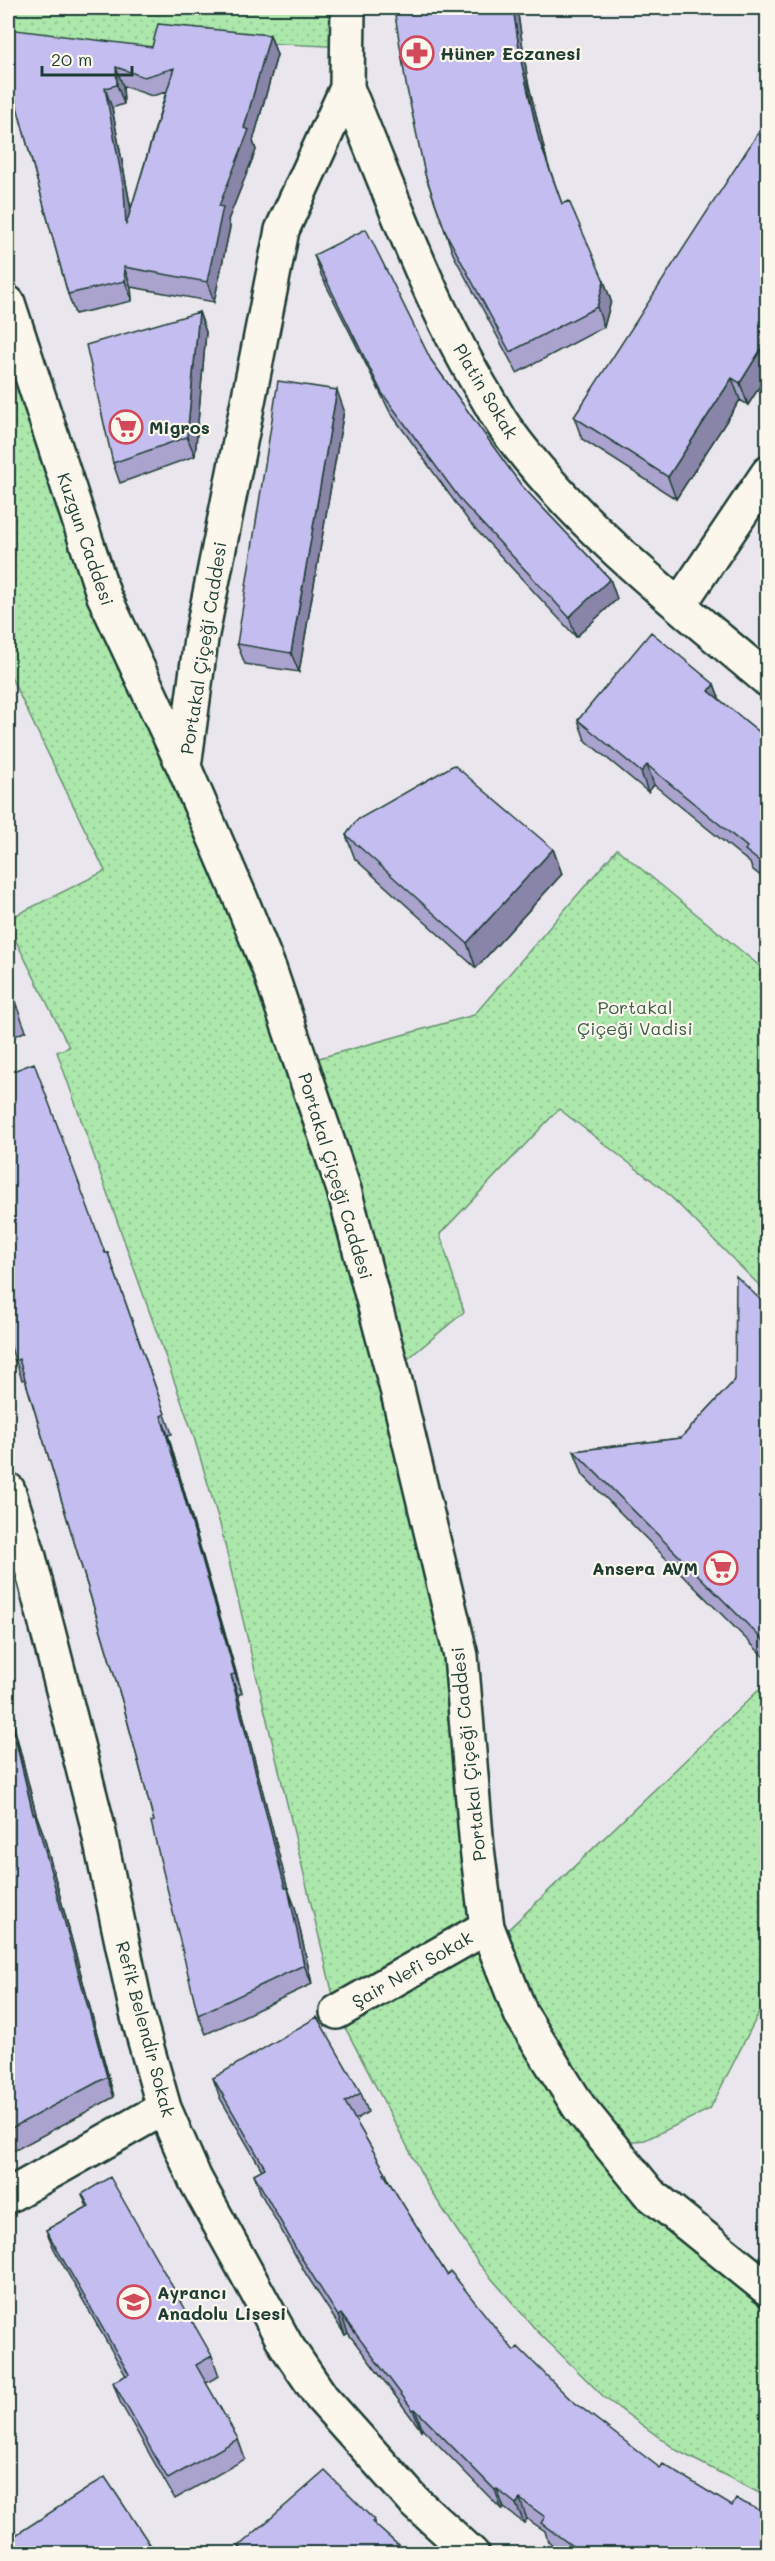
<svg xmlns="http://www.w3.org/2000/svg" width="775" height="2561" viewBox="0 0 775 2561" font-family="Mali,sans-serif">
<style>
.green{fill:url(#green-dots);stroke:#669270;stroke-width:1.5}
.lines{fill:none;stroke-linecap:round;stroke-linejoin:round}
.street-casing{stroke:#1f3d34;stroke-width:38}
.street{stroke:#fbf7ec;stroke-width:33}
.wall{fill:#a9a3ce;stroke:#1f3d34;stroke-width:1.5;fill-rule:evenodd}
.shaded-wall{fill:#8985a8;stroke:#1f3d34;stroke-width:1.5}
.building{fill:#c4bef0;stroke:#1f3d34;stroke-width:1.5;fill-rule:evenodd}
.labels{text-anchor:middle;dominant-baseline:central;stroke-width:4.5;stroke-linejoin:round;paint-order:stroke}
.poi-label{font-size:18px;font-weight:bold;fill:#1f3d34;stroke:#fbf7ec;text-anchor:start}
.street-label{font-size:18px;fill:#1f3d34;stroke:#fbf7ec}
.park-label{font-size:18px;fill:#3b5f4c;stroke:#fbf7ec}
</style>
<defs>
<pattern id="green-dots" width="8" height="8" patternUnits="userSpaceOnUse" patternTransform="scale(1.5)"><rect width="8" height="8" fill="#ace7ac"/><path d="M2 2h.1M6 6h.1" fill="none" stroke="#94c795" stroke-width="1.8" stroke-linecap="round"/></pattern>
</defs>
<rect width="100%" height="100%" fill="#eae6ed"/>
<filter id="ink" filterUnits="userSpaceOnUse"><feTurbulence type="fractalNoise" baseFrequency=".0167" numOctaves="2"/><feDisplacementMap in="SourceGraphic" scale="12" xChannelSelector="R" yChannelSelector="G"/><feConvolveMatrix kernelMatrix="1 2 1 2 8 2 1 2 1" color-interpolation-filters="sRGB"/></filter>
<g filter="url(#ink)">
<path class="green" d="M8,8H348L347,47L161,38L158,58L8,42Z
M22,351L301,1063L474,1015L617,849L767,972V1293L664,1190L559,1109L440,1234L464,1312L392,1372L461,1656L493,1944L762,1687L767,1692V1997L710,2109L645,2140L605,2144L767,2289V2497L678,2451L605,2398L537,2331L479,2264L429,2188L337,2012L220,1524L193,1434L57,1052L69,1047L8,925V919L105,871L8,671V356Z"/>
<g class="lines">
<g class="street-casing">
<path id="street" d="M347,88C389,188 425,293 480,386C490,402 498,419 509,433C579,528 677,603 768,680
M8,303L104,596L184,767L240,897L270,971L344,1190L397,1389L461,1656L477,1848L487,1927L521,2014L579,2107L649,2193L768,2289
M679,605L768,473
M184,767L201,639L282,230L347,88L348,8
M8,1490L28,1553L96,1819L137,2013L164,2108L195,2179L286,2345L322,2398L414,2501L472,2554
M337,2012L487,1927
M8,2196L164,2108"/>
</g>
<use href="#street" class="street"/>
</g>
<path class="wall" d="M394,8H517L528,82L547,161L562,204L604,281L611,301L604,327L517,373L453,254L425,174Z
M270,35L277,55L253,141L256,150L228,220L230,227L214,302L131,287L132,301L75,314L68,294L16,103L152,47ZM123,86L152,96L166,92L131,209L112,108L124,104Z
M768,128V373L748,405L740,400L676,499L582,439L574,417Z
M314,255L431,360L521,485L610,579L617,599L576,637L470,523L390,412L321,275Z
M199,312L206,332L195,456L120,483L113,463Z
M344,410L299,672L245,664L237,644Z
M714,684L720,700L768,739V882L752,869L750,863L654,785L648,792L585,740L578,720Z
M346,835L553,849L562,874L476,968L355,859Z
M8,986L17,1007L26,1031L8,1039Z
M105,1253H108L172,1434L168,1435L242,1693L238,1695L287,1888L295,1907L312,1984L206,2034L198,2015L154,1821L123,1704L25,1379L22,1380L8,1337Z
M768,1307V1661L583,1475L574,1451L681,1438L735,1380Z
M8,1684L15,1717L12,1718L36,1814L43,1833L114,2097L8,2154Z
M213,2078L361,2093L368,2112L355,2120L386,2173L390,2184L447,2275L514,2351L570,2399L768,2553H563L548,2542L545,2531L527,2519L524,2523L504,2508L502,2510L422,2428L421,2430L348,2333L345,2335L306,2274L261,2194L254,2174L262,2170L220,2098Z
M82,2194L212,2356L219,2376L206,2383L238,2439L245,2459L175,2499L120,2402L113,2382L126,2376L54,2249L46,2230L87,2207Z
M374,2520L376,2526L407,2553H241L239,2546Z
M11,2538L147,2540L156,2553H17Z"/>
<path class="shaded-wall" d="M513,8H517L528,82L547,161L539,140L521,61Z
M270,35L277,55L253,141L256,150L228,220L230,227L214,302L207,282L219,206L244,128Z
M116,67L123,86L124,104L117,85Z
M105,88L112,108L131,210L126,225Z
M124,267L131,287L132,301L125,281Z
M604,281L611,301L604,327L597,307Z
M199,312L206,332L195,456L187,437Z
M768,338V373L748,405L740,383Z
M732,378L740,400L676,499L668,477Z
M337,390L344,410L299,672L291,653Z
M610,579L617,599L576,637L569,617Z
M714,684L721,704L709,691Z
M647,765L654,785L648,792L641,772Z
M553,849L562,874L476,968L467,943Z
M161,1416L168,1435L242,1693L235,1674Z
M231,1675L238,1695L292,1905L288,1888L295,1907L312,1984L304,1965Z
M8,1684L15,1717L8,1695Z
M8,1705L12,1718L36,1814L43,1833L114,2097L107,2077L33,1814Z
M341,2314L348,2333L345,2335L338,2316Z
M415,2409L422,2428L421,2430L413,2410Z
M497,2489L504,2508L502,2510L495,2490Z
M520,2499L527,2519L524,2523L516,2504Z"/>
<path class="building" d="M394,8H513L521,61L539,140L562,204L569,201L604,281L597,307L510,352L446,233L425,174L406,84Z
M158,24L270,35L244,128L249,130L219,206L223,207L207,282L124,267L125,281L68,294L16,103L8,67V29L152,47ZM116,67L144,77L174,68L126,225L124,190L105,88L117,85Z
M762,127L766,130L768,128V338L740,383L732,378L668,477L574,417Z
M366,229L431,360L521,485L610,579L569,617L463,503L382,393L314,255Z
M199,312L187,437L113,463L86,345Z
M278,381L337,390L291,653L237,644Z
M651,632L714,684L709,691L768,739V868L745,850L747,847L647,765L641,772L578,720Z
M454,765L553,849L467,943L346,835L357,820Z
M8,987L17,1007L8,1012Z
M34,1063L105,1253H108L165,1414L161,1416L235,1674L231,1675L285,1888H288L304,1965L198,2015L151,1822L154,1821L123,1704L19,1359L15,1361L8,1337V1073Z
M736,1276L768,1307V1645L574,1451L681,1438L735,1380Z
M8,1708L33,1814H35L107,2077L8,2130Z
M317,2017L361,2093L345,2102L386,2173L384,2174L447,2275L451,2272L514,2351L518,2347L570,2399L660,2468L663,2464L732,2506L736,2499L768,2514V2553H584L575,2548L541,2523L545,2517L520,2499L516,2504L497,2489L495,2490L415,2409L413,2410L341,2314L338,2316L299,2254L254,2174L265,2168L213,2078Z
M110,2177L212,2356L196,2365L238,2439L168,2479L113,2382L129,2374L46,2230L89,2206L82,2194Z
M325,2471L374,2520L372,2522L407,2553H246L239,2546Z
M105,2477L147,2540L156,2553H21L11,2538Z"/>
</g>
<defs>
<g id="pharmacy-ring" transform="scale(1.725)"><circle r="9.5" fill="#fbf7ec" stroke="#d1495b" stroke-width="1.5"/><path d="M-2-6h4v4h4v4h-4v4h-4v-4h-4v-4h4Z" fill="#d1495b"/></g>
<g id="supermarket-ring" transform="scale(1.725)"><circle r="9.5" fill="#fbf7ec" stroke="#d1495b" stroke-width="1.5"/><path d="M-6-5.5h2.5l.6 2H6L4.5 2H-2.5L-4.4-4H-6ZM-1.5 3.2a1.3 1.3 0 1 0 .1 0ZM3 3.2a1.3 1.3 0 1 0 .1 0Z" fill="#d1495b"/></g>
<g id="school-ring" transform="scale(1.725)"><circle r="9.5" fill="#fbf7ec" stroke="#d1495b" stroke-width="1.5"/><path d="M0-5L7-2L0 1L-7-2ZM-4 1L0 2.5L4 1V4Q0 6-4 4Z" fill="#d1495b"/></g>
</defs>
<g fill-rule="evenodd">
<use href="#pharmacy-ring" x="417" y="53"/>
<use href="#supermarket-ring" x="126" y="427"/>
<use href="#supermarket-ring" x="721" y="1568"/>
<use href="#school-ring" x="134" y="2302"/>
</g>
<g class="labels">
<g class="poi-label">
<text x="440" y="53">Hüner Eczanesi</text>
<text x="149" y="427">Migros</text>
<text x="698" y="1568" text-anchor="end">Ansera AVM</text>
<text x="157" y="2292">Ayrancı<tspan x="157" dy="21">Anadolu Lisesi</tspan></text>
</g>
<g class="street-label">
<text transform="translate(486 391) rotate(59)">Platin Sokak</text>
<text transform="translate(86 539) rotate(71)">Kuzgun Caddesi</text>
<text transform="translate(203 648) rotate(-81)">Portakal Çiçeği Caddesi</text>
<text transform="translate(336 1176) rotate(73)">Portakal Çiçeği Caddesi</text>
<text transform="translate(468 1754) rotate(-96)">Portakal Çiçeği Caddesi</text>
<text transform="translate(412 1969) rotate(-30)">Şair Nefi Sokak</text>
<text transform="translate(146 2029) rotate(75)">Refik Belendir Sokak</text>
</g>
<g class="park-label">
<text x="635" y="1007">Portakal<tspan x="635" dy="21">Çiçeği Vadisi</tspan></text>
</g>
</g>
<rect width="775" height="2561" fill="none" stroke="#fbf7ec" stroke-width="30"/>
<rect x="15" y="15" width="745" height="2531" fill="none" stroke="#1f3d34" stroke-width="2" filter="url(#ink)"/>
<path d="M42 66v9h90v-9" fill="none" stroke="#1f3d34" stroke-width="3"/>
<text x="51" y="66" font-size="18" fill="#1f3d34" stroke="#fbf7ec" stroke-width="4.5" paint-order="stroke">20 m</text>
</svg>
